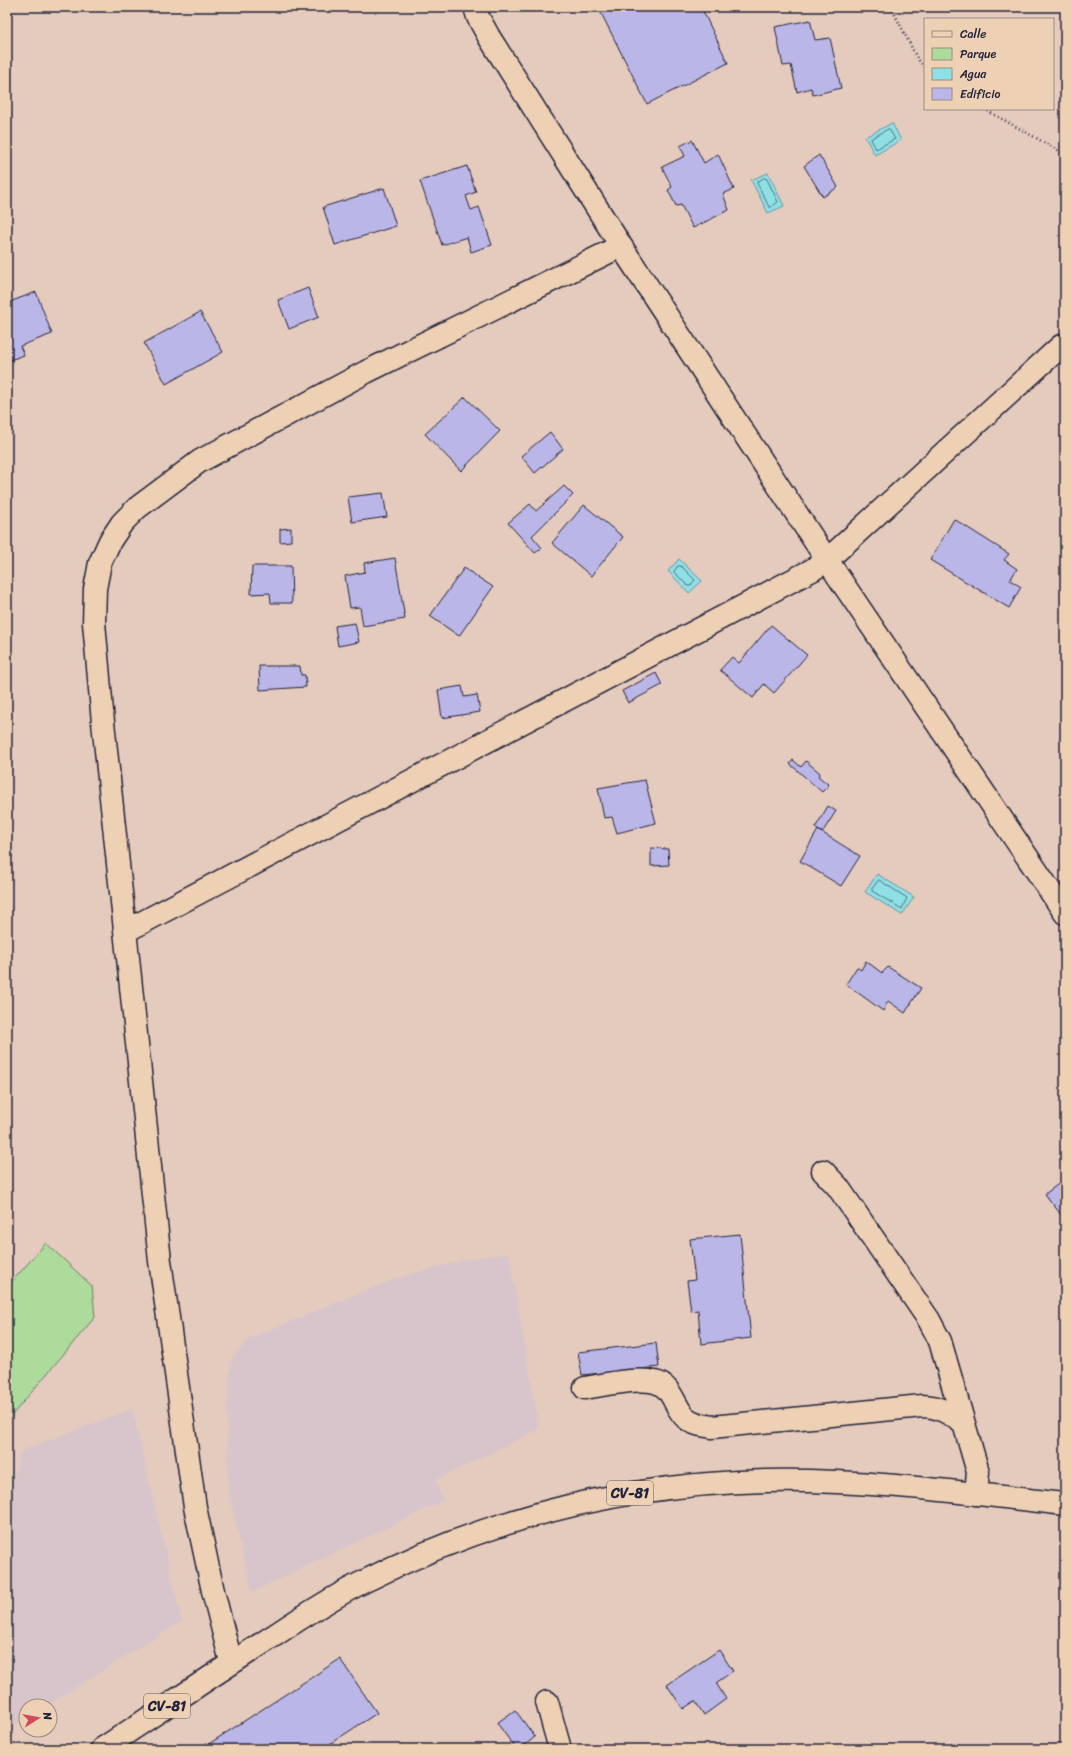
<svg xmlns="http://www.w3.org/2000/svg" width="1072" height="1756" viewBox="0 0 1072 1756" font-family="Sriracha,sans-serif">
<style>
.built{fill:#d8c5cb}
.green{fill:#addb9b;stroke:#687e6b}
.water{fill:#8fe0e5;stroke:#6394a1}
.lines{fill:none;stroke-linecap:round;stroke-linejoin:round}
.shore{stroke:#4e6e7f;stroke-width:1}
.building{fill:#bbb6e8;stroke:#22223b}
.minor-casing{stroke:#22223b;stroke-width:25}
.major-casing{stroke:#22223b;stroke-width:25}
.path{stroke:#22223b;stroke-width:2.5;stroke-dasharray:1 3;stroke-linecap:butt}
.minor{stroke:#eed0b4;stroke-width:22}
.major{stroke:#eed0b4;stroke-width:22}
.labels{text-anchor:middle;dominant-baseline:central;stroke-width:4;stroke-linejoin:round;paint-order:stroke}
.shield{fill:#eed0b4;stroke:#5f565f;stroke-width:1}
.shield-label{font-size:14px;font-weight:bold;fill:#22223b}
</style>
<rect width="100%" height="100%" fill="#e4cbbe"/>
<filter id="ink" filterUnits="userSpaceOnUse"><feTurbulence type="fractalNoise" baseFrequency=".025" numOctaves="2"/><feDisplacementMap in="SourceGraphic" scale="8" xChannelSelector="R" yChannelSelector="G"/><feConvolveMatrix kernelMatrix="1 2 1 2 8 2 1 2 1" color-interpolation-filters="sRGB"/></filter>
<g filter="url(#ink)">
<path class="built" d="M509,1253L539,1429L436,1480L443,1501L252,1592L228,1491L227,1407L231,1359L250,1338L394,1279L464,1260Z
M132,1409L182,1621L46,1706H26V1718L7,1730V1502L21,1451Z"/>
<path class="green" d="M46,1243L92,1286L95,1317L7,1421V1287Z"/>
<path class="water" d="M892,123L901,140L875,155L865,137Z
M768,173L784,206L768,213L751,180Z
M679,559L702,581L689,593L668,571Z
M877,874L914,897L902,915L865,892Z"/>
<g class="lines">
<path class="shore" d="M889,129L895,139L876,149L871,139Z
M764,178L767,179L778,202L771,207H769L757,183Z
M678,566H681L695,580L690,586H688L674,572Z
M879,880L907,898L902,909L872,891V889Z"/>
</g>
<path class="building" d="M598,7H701L728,63L647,104Z
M810,20L815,40L830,38L841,88L813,95L811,88L797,92L791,65L783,66L775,27Z
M692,140L704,163L718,154L734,189L723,194L729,210L693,228L681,205L676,206L668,190L672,187L662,167L685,156L680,146Z
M819,155L838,187L823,197L804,166Z
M467,166L476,192L466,196L471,210L479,207L492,245L471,252L467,237L442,245L420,181Z
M384,188L396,226L335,245L323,207Z
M308,288L319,317L289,329L278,300Z
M36,292L52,334L20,346L24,355L7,361V303Z
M200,312L223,352L166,384L144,343Z
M465,397L500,431L461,471L425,434Z
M550,432L563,449L535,473L521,456Z
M564,486L573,495L532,536L542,548L535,553L508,523L530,504L536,511Z
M383,493L387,517L352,522L348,497Z
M584,505L623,537L591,576L552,543Z
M954,519L1009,554L1004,560L1017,569L1010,580L1021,587L1009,608L930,560Z
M291,528V541L280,542V529Z
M395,558L405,619L363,626L360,607L350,608L345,576L365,572L364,563Z
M252,566H291L292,603H271L270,593L251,594Z
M464,568L493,587L459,636L430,616Z
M355,623L359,642L338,646L335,626Z
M771,625L807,655L774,693L764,684L753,698L720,670L732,657L739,663Z
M259,666H300L301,675H305L306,687L260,690Z
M656,673L662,685L628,703L622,691Z
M462,686L464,697L477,695L480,712L442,718L438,690Z
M793,760L801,767L806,761L820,773L818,776L829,785L822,792L790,764Z
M645,780L656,823L617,833L612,817L604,818L598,788Z
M828,806L836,811L822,833L815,828Z
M818,830L860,856L841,886L800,861Z
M651,848L668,849L669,865L651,866Z
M866,961L882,973L888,967L921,988L905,1013L888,1001L883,1011L846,984L857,967L861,970Z
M1065,1179V1220L1045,1194Z
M740,1234L751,1338L701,1344L698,1310L691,1311L687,1281L695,1280L690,1239Z
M656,1343L659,1367L582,1375L578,1352Z
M719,1650L733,1671L716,1683L726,1699L704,1715L695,1701L683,1709L667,1685Z
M340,1659L377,1713L322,1749H201Z
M515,1710L535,1737L520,1749H516L497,1723Z
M1065,1736V1749H1060Z"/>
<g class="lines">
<g class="minor-casing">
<path id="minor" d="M475,7L478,17L489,37L621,246L827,560L1065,913
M126,931L812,570L827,560L1061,346
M823,1171L838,1187L929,1320L940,1341L978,1472L976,1494
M585,1388C603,1385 638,1377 655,1382C673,1386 674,1408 686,1418C694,1425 703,1425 712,1427L922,1406C939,1406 951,1414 964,1424
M231,1662L213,1591L195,1507L160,1261L103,722L94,623L95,589L100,563L110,541L122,523L137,508L200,461L366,372L621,246
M547,1702L560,1749"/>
</g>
<g class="major-casing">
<path id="major" d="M102,1749C160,1711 217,1672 275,1635C302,1617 330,1599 359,1584C488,1518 622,1484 766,1481C866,1479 966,1493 1065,1504"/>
</g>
<path class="path" d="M891,7L917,58L925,68
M984,109L1065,154"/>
<use href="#minor" class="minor"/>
<use href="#major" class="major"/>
</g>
</g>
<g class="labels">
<g class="shield">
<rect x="607" y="1481" width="46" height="24" rx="3"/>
<rect x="144" y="1694" width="46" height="24" rx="3"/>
</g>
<g class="shield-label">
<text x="630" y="1493">CV-81</text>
<text x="167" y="1706">CV-81</text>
</g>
</g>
<rect width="1072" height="1756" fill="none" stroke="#eed0b4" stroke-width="24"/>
<rect x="12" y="12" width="1048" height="1732" fill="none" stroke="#22223b" stroke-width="1.5" filter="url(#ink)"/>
<rect x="924" y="18" width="130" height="92" fill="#eed0b4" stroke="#9c8a84"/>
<rect x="932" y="31" width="20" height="6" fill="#eed0b4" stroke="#9c8a84"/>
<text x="960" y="38" font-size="12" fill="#22223b">Calle</text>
<rect x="932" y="48" width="20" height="12" fill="#addb9b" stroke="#9c8a84"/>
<text x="960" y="58" font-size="12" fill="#22223b">Parque</text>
<rect x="932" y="68" width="20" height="12" fill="#8fe0e5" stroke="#9c8a84"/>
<text x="960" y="78" font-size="12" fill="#22223b">Agua</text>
<rect x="932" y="88" width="20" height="12" fill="#bbb6e8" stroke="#9c8a84"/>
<text x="960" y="98" font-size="12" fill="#22223b">Edificio</text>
<g transform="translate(38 1718) rotate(79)"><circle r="19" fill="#eed0b4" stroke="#9c8a84"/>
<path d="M0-3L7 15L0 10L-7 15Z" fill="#d1495b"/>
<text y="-6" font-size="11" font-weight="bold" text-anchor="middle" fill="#22223b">N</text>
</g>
</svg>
